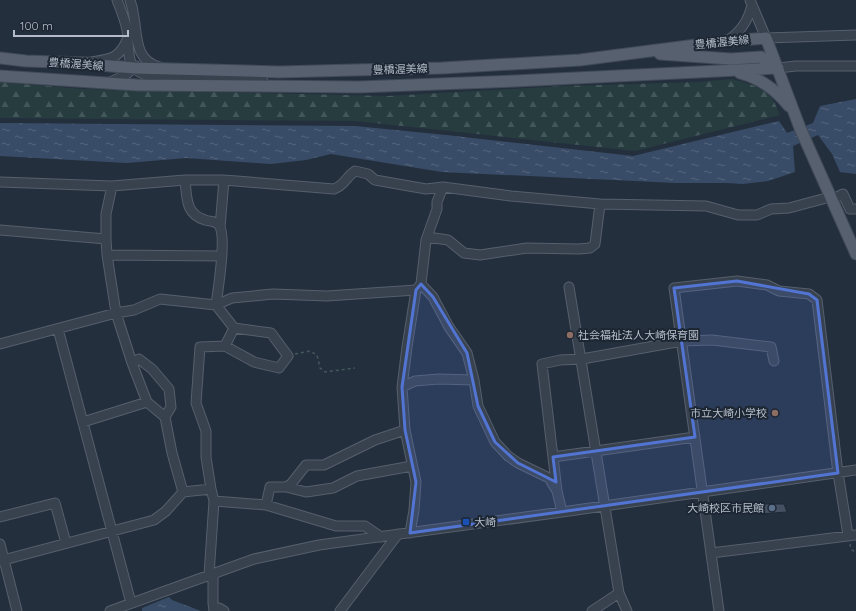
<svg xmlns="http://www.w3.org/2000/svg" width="856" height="611" viewBox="0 0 856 611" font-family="Quicksand,'Noto Sans JP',sans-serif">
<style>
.forest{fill:url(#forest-firs)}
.water{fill:url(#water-ripples)}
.building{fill:#455162;stroke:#1f2835}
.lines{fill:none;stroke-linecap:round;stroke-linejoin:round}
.minor-casing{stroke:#565f6c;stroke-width:11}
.major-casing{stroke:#414a57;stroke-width:13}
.path{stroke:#44595c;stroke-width:1.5;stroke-dasharray:3 3;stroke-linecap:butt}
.minor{stroke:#38414e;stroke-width:9}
.major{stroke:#56606e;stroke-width:11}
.marked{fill:#5274d3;fill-opacity:0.2;stroke:#5274d3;stroke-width:3;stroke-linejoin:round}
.education-dot{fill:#8d6e63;stroke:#1d2633;stroke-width:1.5}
.service-dot{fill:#5c6f8a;stroke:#1d2633;stroke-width:1.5}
.transit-dot{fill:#1a4fb4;stroke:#1d2633;stroke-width:1.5}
.labels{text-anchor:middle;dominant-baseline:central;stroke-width:4;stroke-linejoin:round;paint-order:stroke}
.street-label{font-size:11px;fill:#b4bcc9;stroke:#1d2633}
.poi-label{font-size:11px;fill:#b4bcc9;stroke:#1d2633;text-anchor:start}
</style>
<defs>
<pattern id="forest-firs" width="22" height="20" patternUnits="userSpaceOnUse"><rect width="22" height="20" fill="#263c3f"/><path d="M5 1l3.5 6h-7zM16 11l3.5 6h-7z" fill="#435659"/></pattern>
<pattern id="water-ripples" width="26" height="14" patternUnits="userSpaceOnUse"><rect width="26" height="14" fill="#394c67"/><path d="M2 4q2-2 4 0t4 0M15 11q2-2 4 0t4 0" fill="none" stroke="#53647b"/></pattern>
</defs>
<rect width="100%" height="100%" fill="#242f3e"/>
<path class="forest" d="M732,79C746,83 761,86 771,97C775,102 777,109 780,115L635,151L355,121L0,118V82L82,89L388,96L565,86L698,82Z"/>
<path class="water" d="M856,99V174L840,172L832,154L818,135L793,146L795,172L768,181L743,184L727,183H677L442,172L331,154L306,160L271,164L186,158L127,163L0,156V123L355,126L446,135L633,156L779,121L787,133L813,123L820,106Z
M169,597L172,600L201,611H142V608Z"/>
<path class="building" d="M756,504H784L787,512L760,514Z"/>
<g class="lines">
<g class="minor-casing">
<path id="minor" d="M117,0C121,10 125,20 127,30C131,57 122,71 157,78L263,81
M130,0C131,4 133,8 133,12C138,33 133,61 160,67
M750,0L766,38L856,35
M727,41C741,32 748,21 752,5
M91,62C110,59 119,59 127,40
M778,68L796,66H856
M110,82L124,76L136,66
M185,180C187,197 185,214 205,220C210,222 215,220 219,225C227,236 218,289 216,305L234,328L271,333L288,356L279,368L254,362L225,346L200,347L196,403L206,431V457L211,489
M0,182L112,186L185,180H224L334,189C345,185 345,178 355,171L368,174L375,180L426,189L443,187L511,196L600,204L706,206L738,215H757L771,209L789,208L830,197
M112,186L106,214V239L107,255L116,313L132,363L147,402L165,417L172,453L183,492
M831,200L843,194L850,209H856
M220,227L224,180
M0,230L106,239
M427,237L448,240L464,253L480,255L527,248L579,249L590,248L595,244L600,204
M107,255L222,256
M421,284L433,297L449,327L467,353L474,380L478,406L495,442L508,456L518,463L549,478L557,491L562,512
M569,287L619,593L627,611
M58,329L131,603
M0,344L116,313L134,310L160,299L216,305L232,298L273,294L327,296L416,290
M225,346L234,328
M132,363L139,359L152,369L169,389L171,407L165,417
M402,387L415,381L439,379L474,380
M83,422L147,402
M553,457L695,437
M286,487L306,492L333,488L357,476L412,466
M557,491L542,364L560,360L582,359L682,341L712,340L771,347L774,361
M214,501L266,505L336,526H365L381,537
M266,505L270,487H286L291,484L306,465H324L375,440L405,430
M0,517L55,503L66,543
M410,533L414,510L416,482L405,430L402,387L407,347L416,290L421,284L426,240L437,209V202L443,187
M0,544L17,611
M711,553L856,535
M0,561L154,520L166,511L183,492L211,489L214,501L209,575
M213,573V603L214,611
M215,610L219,608L224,611
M110,611L254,559L319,545L562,512L856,470
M340,611L398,534
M592,611L619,593
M719,611L674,288L737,281L767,285L779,291L809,294L817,300L838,473L848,535"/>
</g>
<g class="major-casing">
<path id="major" d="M660,54L731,59L761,57L778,68
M0,58L26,61L86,63L99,65L134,68L279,72L354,70L442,68L580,60L727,41L766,38L800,128L856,254
M740,73C761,79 775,89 789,106
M0,76L137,85L359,87L515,81L778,68"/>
</g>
<path class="path" d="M295,354L310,351L317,355L320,368L325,372L355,368
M850,544L851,549L856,553"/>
<use href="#minor" class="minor"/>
<use href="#major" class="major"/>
</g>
<path class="marked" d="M737,281L809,294L817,300L838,473L410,533L416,482L405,430L402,387L416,290L421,284L433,297L467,353L478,406L495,442L518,463L556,482L553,457L695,437L674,288Z"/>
<g class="education-dot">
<circle cx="570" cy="335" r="4"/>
<circle cx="775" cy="413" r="4"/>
</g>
<circle class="service-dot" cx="772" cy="508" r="4"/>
<rect class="transit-dot" x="462" y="518" width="8" height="8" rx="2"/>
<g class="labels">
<g class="street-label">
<text transform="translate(722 42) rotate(-6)">豊橋渥美線</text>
<text transform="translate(76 64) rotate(4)">豊橋渥美線</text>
<text transform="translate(400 69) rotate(-2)">豊橋渥美線</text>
</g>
<g class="poi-label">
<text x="578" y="335">社会福祉法人大崎保育園</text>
<text x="767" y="413" text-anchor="end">市立大崎小学校</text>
<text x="764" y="508" text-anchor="end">大崎校区市民館</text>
<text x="474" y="522">大崎</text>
</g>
</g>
<path d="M14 30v6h114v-6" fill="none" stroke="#b4bcc9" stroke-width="2"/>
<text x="20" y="30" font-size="12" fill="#b4bcc9" stroke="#1d2633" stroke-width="3" paint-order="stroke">100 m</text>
</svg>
